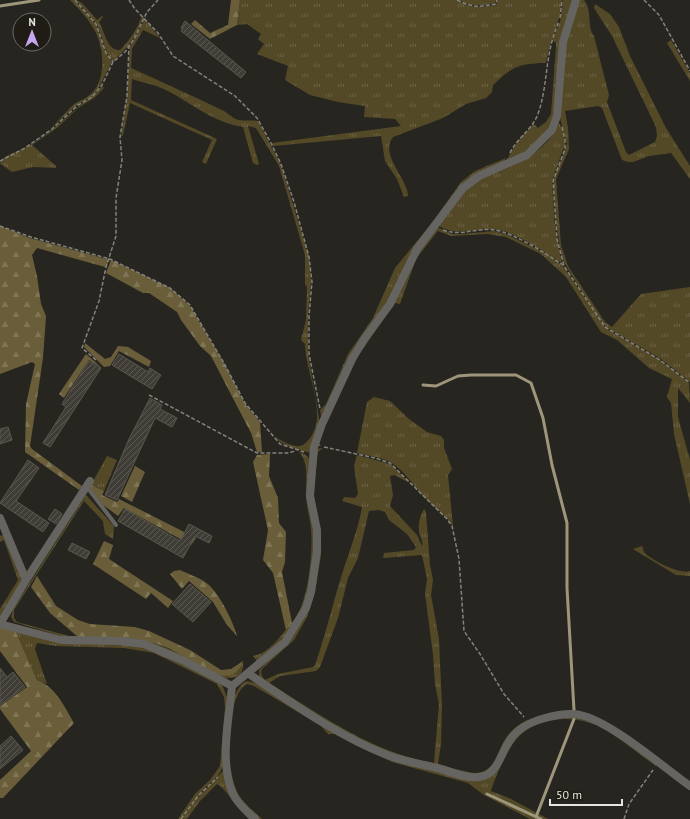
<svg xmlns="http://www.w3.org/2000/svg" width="690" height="819" viewBox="0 0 690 819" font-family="'PT Sans',sans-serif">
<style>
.grass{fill:url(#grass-tufts);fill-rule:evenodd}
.forest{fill:url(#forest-firs)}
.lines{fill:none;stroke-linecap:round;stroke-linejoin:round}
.stream{stroke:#9e967a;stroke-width:3}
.building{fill:url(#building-hatch);stroke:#59574f}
.path{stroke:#84827d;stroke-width:1.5;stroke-dasharray:4 2;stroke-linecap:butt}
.service{stroke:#656460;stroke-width:4}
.minor{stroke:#656460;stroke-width:8}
</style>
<defs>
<pattern id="grass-tufts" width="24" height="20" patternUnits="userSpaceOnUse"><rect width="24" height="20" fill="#534927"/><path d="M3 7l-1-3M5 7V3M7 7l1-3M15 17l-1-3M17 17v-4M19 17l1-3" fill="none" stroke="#6c6346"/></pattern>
<pattern id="forest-firs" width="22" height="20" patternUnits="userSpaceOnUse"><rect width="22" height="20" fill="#695e39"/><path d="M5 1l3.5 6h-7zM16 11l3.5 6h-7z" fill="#7e7555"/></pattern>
<pattern id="building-hatch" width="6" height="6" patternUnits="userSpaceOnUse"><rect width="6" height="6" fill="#3f3d36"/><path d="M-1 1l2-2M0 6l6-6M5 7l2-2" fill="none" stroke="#5b5953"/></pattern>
</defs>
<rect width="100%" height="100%" fill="#27251f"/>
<path class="grass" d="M70,0H74L96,24L106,53L112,62L97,91L91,97L77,105L51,128C58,121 65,113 72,106C79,100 87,99 93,92C107,76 104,43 92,26C86,16 78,8 70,0Z
M76,0L82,3L97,20L102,16L103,17L99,22C105,32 107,51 120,50C130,40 137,29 142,16L144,17L137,32L129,45L113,62L107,53L97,24Z
M240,0H456C473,8 477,8 496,5L498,0H562C561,22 549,41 546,63C520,63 511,67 493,85L492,92L486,98L466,104L443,118L393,137C379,155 408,179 408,196L404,197L397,179L385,161L381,136L273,146L272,143L401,126L395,119L364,117L365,106L338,102L310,95L285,80L288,66L257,54L264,44L258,39L261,34L247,24L237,25Z
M459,0H496L495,3C481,6 472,7 459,0Z
M563,0H573L556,104L550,129L532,148L504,164L518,141L534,124L538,128L546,122L551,114L556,46V43L552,40L560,22Z
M577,0H584C593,11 586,25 594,36L609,95L607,102L626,152L629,155L655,142L657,136L656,127L612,36L594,8L595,4L610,14L619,27L630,56L666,128L690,166V179L671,153L649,156L633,162H628L622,160L602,108L598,106L565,111L568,128L569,149L556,179L561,245L568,266L605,322L612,327L641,294L690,287V382L661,359L606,327L596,315L562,259L557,229L553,181L567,144L560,118L563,57Z
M145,19L160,38L143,30L132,49L131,68C162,82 193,96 224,111C229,114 233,119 239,120C245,121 252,120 258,121L281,165L309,257L311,282L308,316V354L320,424L311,453C297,449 285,448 275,437C281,440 288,445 295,446C308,449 317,428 317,418C318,393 306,369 305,344L301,340L306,320L307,287L305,284V255L279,166L256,128L248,126L259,164L257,165L253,163L243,127C215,123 192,104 168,91C157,85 144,83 132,79L131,100L217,139L206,164L202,162L212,140L130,103L123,135L121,137L127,97L130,46Z
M671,40L690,73V81L667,43Z
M102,86L104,88L94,98L78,108L57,128L32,145L56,166V168L33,167L12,172L1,164H0C2,155 18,152 25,148C44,138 61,122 77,108C86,99 93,98 102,86Z
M559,123L563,129L565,144L552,181L555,229L562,263C546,253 512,230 493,229C473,228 457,237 439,226C449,210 460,192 476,181C482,177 491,174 498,172C523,162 548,149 559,123Z
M506,158L502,164L452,199L379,317L322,421L320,410L326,404L348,354L373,318L395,268L432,223L461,182L475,171Z
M437,227L452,234H462L494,231L506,234L549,255L563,266L605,328L660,360L689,383L690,403L678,388V417L690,460V504L674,434L671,403L667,397L672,379L649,368L617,340L601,332L566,277L541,254L506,237L487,234L451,236L438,231L437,232L416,259L400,304L395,303L358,356L324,428L319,443L321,446H317L318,441L348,372L412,261Z
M374,397L390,401L409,419L427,432L441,436L444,440V448L452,469L448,475L453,526C446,516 438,510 429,502C416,490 406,471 390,462C380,457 368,456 357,453L367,402Z
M323,448L318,452L313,492L321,533V555L315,592L307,617L294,640L263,668C260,672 261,676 265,680L278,674L313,667L315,665C326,634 333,602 343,571C350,549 358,530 362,507L342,501L344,497L355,498L358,494L354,466L357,455L390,464L410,483L394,475L390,476L393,495L390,506L417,535L422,546C424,540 419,537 419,531C418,523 420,516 424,509L426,512L430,565L433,580L431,595L439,639L442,706L441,744L438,764C445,766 472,774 477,773C496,771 497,751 506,738C511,730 519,724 527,720L529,721C505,733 506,756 488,772L471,775L394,754L372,746L337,727L260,679L259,670L294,635L311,598L315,584L319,539L312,490L316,449ZM379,510L385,512L389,520L407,534L416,547L414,550L384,553L383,558L422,555L427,579L425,593L433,655L435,684L439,704L434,763C373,753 321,715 269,683L280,676L316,671L320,667L338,618L348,578L358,558L369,511Z
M299,452C305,454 308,455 310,462C309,476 307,490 310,505C311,513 314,520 314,529C319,585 303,624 260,661H257L253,656C266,654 276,642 284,632C288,627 294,622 297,616C309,594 313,553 311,529C310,518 307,509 306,498C305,482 310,464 299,452Z
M107,456L117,460L104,491L91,485Z
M86,495L114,526L113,539L105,534L103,521L84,501L14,610V618L17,622L69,636L123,637L144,639L169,649L225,676L237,671L243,661C244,674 238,679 225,678L147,643L74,640L14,622L11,617L13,609Z
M4,534L23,580L0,618V609L18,580L4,540L0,542V536Z
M642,546C643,548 643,550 644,552C651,560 680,575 690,571V576L676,575L633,549Z
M16,632L55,642L134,645L158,651L218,682L223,687L228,700L224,765L218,776L205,788L181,819H178L195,794L210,780L220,766L225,708L224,697L217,684L154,653L124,648L56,646L37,643L35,649L47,684L37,680Z
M247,681L256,683L346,737L474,781C490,781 494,771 502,758C509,747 515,737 525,729C544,714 580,715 601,726C620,736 638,752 657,764L656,766C637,753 619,737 600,727C574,714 534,716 515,741C506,752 495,777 491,791L511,799L548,819H542L487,794L539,819H530L484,795L468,783L392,762L337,734H328L320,725L254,686L247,684C225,696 226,768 236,789C241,802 252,809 262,819H257C248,810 237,800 234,787C228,767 223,690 247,681Z
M225,769L228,783L253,819H249C241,811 224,787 217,784L200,801L187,819H182L192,804Z"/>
<path class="forest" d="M231,0H240L237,25L210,39L191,24L195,20L210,33L228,25Z
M0,226L30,238L110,260L105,267L37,248L32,255L37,276L41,304L46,316L43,358L30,446L32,449L82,486L79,490L25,452L26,404L35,364L32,362L0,374Z
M111,260L170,288L190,306L225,365L245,404L260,422L262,452H257L251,433L211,356L200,346L181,320L177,312L149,293H143L106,273Z
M85,343L105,359L111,357L118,346L128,347L151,361L149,367L119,351L110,366L104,367L84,347Z
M86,354L101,367L89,360L64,398L59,394Z
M270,454L269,476L278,498L279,523L286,532L285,562L282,572L292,623L286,630L273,573L263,560L268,530L253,462L257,455Z
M135,466L145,472L132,502L121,496Z
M91,485L104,491L102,495L117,502L119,499L196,538L191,545L124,508L118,516L103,505L90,488Z
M104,541L113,545L109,559L173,601L168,608L151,593L146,599L93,564Z
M180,570C188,574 198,577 205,582C218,590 233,621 237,636L227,625L213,602L189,581L182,589L170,574L174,571Z
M37,576L56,606L78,620L90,624L135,627L149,631L190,650L221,670L231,669L243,661C240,670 234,676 223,676C211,675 181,654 168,648C137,635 111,637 78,637L50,613L31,587Z
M0,627L16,632L37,680C56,687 64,706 74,723L3,798H0V780L31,751L0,709V706L27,687L0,651Z"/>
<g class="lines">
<path class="stream" d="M0,6L39,0
M423,385L436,386L458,376L471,375H516L531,383L543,418L552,465L567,523V588L574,710
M487,794L541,819
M536,817L574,719"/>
</g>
<path class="building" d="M185,21L246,72L241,78L181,31L183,29L181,28Z
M119,354L148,372L150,368L161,375L152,389L112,365Z
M89,361L101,368L50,447L43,443L66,407L62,404Z
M150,398L162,405L160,409L177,418L172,427L155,418L117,500L105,495L129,439Z
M8,427L12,440L0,444V429Z
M28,460L39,468L16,501L49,523L43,532L0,503Z
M55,509L62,514L56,524L48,519Z
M125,509L180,541L189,524L212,536L209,543L195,536L183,558L118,521Z
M72,543L90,552L86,559L68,550Z
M190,584L211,602L193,622L172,604Z
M0,668L7,677L13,672L25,687L0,705Z
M11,736L23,750L0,769V746Z"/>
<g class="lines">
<path class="path" d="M75,0L96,24L106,53L113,62
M129,0L135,9L158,33L173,56L235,96L257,118L271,143L281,164L294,202L309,257L312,282L309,316V354L320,409
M457,0C474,8 478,7 496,4L497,0
M644,0L659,15L690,71
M560,18L562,0
M562,127L565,139V149L553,181L557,239L564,266L605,327L660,360L690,383
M510,153C517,138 532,130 538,114C549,82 544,54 559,22
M0,161L25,148L52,129L78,105L92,97L102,85L113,62L125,52L134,39L147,12L158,0
M0,226L31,237L110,259L170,288L190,305L225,365L245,403L280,444L304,452
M443,230C463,237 477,227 495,230C516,234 545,253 563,265
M96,360L82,348L99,301L106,267L116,236V198L122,160L120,137L127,96L129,45
M149,395L257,453H287L296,451
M324,447L375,458L390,463L447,519L452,526L459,559L464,631L480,654L504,694L524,717
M181,819L198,796L218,777
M624,819L629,804L653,770"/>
<path class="service" d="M87,487L116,525"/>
<path class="minor" d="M0,518L26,580
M0,624L61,640L120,641L144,644L182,660L232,686
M0,624L26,580L90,481
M249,674C292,703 338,736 387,755C403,761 420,764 437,768C450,771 465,779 478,777C498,776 500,754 510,740C518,728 530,722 545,718C556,715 572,712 584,716C615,725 662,766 690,786
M255,819C247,812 237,803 233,794C219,761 229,720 232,686L285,642L306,608L311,592L317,551V530L310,496L314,447L322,424L352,359L365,338L390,304L417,249L463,188L479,176L527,155L552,130L557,116L563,42L576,0"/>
</g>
<g transform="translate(32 32)"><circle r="19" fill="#1e1c15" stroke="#6e6c67"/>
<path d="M0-3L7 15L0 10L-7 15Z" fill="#c6a6f0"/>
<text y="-6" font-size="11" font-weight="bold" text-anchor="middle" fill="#e7e5e1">N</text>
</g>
<path d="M550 799v6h72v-6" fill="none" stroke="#e7e5e1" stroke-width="2"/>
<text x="556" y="799" font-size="12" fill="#e7e5e1" stroke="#1e1c15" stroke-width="3" paint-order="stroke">50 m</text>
</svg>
